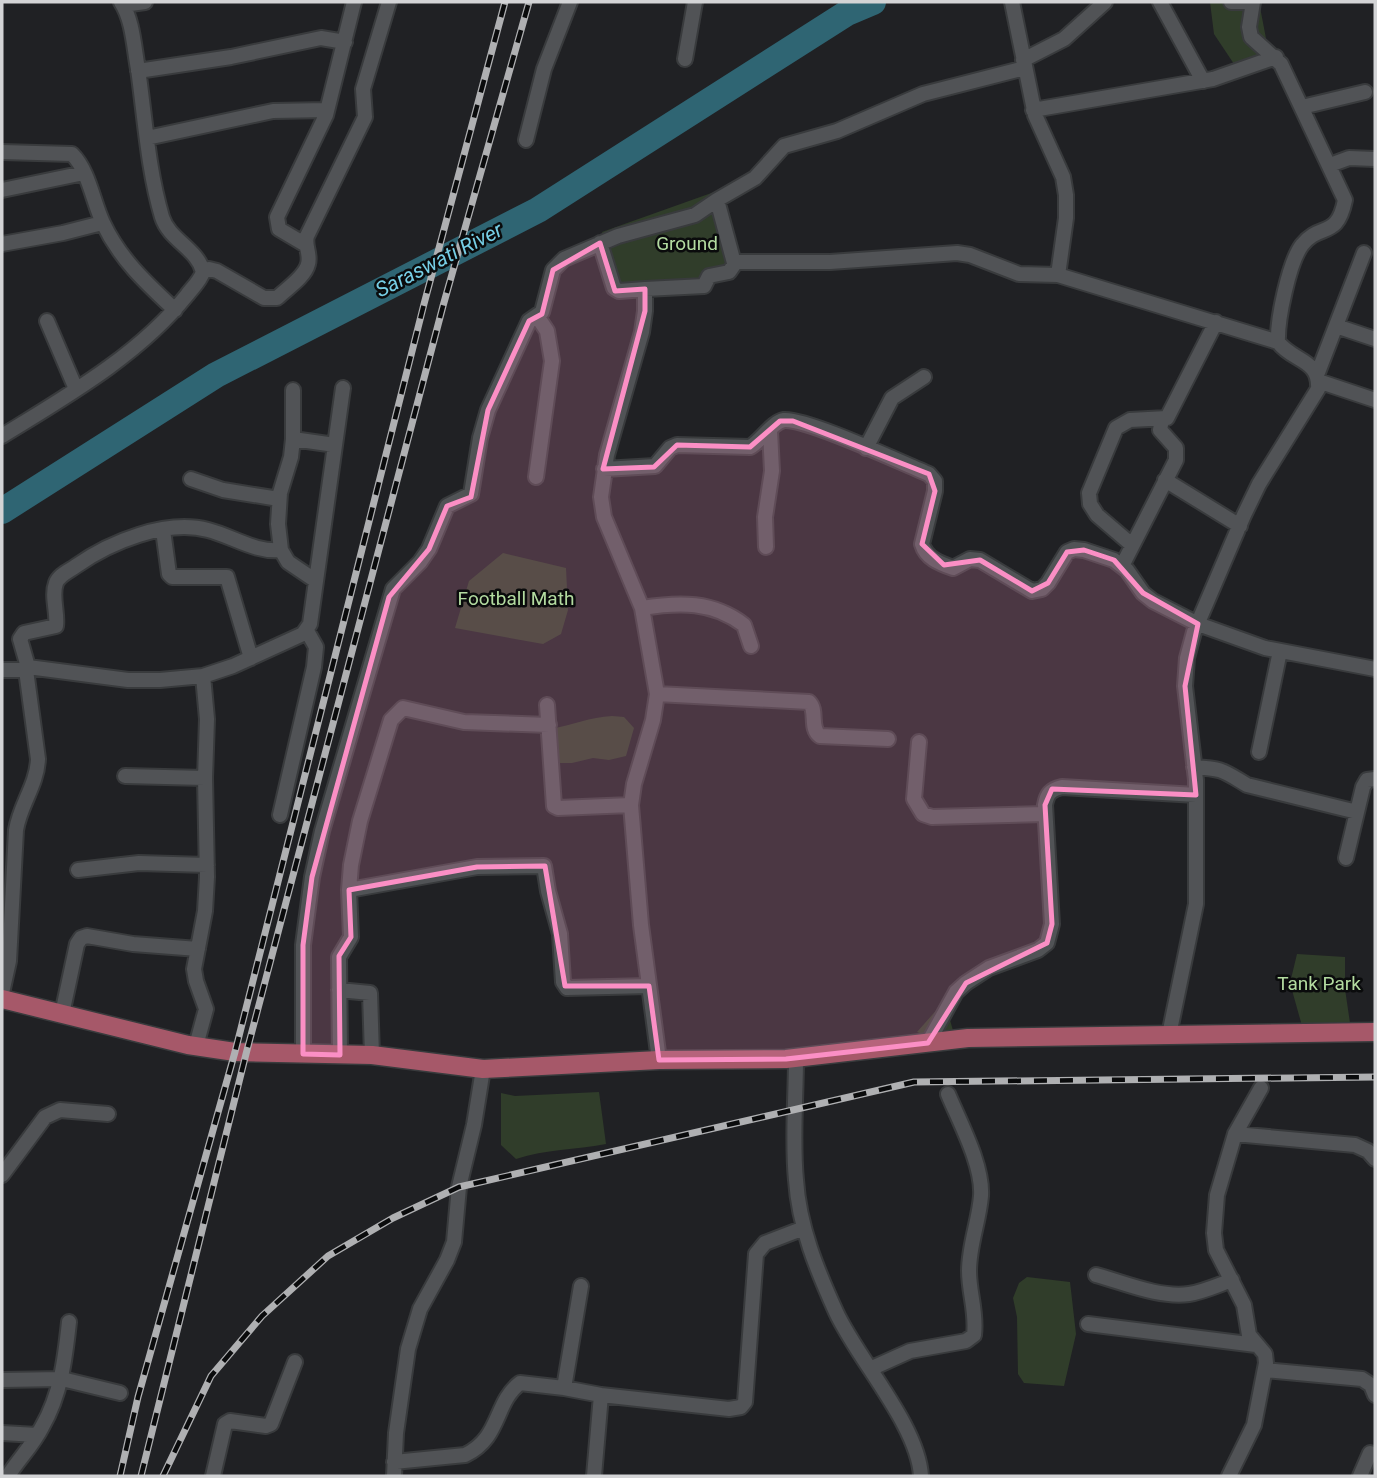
<svg xmlns="http://www.w3.org/2000/svg" width="1377" height="1478" viewBox="0 0 1377 1478" font-family="Roboto,sans-serif">
<style>
.green{fill:#303d2a}
.lines{fill:none;stroke-linecap:round;stroke-linejoin:round}
.river{stroke:#2f6573;stroke-width:26}
.minor-casing{stroke:#393b3d;stroke-width:18}
.major-casing{stroke:#393b3d;stroke-width:21}
.minor{stroke:#515356;stroke-width:14}
.major{stroke:#a65869;stroke-width:18}
.rail-casing{stroke:#afb0b2;stroke-width:7}
.rail{stroke:#0a0b0c;stroke-width:4.5;stroke-dasharray:13;stroke-linecap:butt}
.marked{fill:#fb8fc5;fill-opacity:0.2;stroke:#fb8fc5;stroke-width:5;stroke-linejoin:round}
.labels{text-anchor:middle;dominant-baseline:central;stroke-width:5;stroke-linejoin:round;paint-order:stroke}
.park-label{font-size:19px;fill:#b3dba0;stroke:#0a0b0c}
.water-label{font-size:21px;font-style:italic;fill:#76cee5;stroke:#0a0b0c}
</style>
<rect width="100%" height="100%" fill="#202124"/>
<path class="green" d="M1210,2H1259L1269,54L1234,64L1214,34Z
M717,191L733,277L617,289L602,232Z
M503,553L566,568L568,610L561,634L543,644L455,628L469,581Z
M612,716L624,717L634,728L626,756L609,760L593,758L572,763H555L551,729C572,725 590,717 612,716Z
M1297,954L1345,957V989L1350,1023L1304,1033L1290,983Z
M940,1006L948,1013L954,1034L932,1038L917,1032Z
M599,1092L606,1144C575,1150 546,1149 516,1159L501,1145V1093L515,1096Z
M1027,1277L1070,1282L1076,1334L1064,1386L1024,1383L1018,1374L1017,1317L1013,1298L1019,1283Z"/>
<g class="lines">
<path class="river" d="M2,511L216,375L538,210L847,13L873,2"/>
<g class="minor-casing">
<path id="minor" d="M1012,2L1035,115L1063,177L1066,195V218L1058,275L1278,342C1293,362 1320,359 1318,389L1259,484L1244,515L1194,632L1187,658L1185,686L1196,780V904L1169,1035
M1160,2L1203,81
M1231,2H1253L1249,27L1251,37L1281,64L1345,200C1337,240 1320,222 1302,245C1289,262 1277,320 1278,342
M123,5L145,2
M685,59L695,2
M1023,60L1064,39L1105,2
M138,71L231,57L321,38L345,42
M1302,107L1365,92
M1033,110L1213,79L1276,57
M147,138L273,111L327,110
M526,140L544,69L570,2
M2,152L72,154C89,171 93,202 103,223C120,259 146,283 175,310
M1330,165L1349,158L1375,159
M2,190L84,173
M600,243L614,288L619,291L645,289
M2,244L63,233L102,223
M306,245L279,229L277,217L326,115L354,2
M734,263L717,200L755,178L784,146L837,131L923,94L1025,68
M203,272L209,269L217,271L264,298H277C286,289 305,277 308,264C311,254 304,246 307,236L365,117L363,89L389,2
M47,321L76,389
M1336,326L1375,339
M1317,375L1364,253
M1318,381L1375,400
M293,390V439L291,457L280,493L278,524L281,550L288,562L316,581
M2,436C67,396 139,355 187,295C193,287 200,281 203,272C198,249 169,240 162,217C148,170 145,118 138,69C134,48 133,20 121,2
M293,439L335,445
M866,448L892,398L924,377
M604,469L655,466L670,448L677,445L750,447C761,441 772,422 784,420C807,418 902,463 929,474L935,481V491L922,544C926,558 939,563 953,568L970,559L980,560L1032,591L1042,589L1048,583L1067,552L1074,549L1084,550L1114,560L1127,570L1143,593L1153,601L1198,624L1265,648L1375,669
M536,477L552,361L547,331L537,316
M191,479L223,490L279,499
M1165,480L1240,526
M163,530L169,574L172,577H227L251,658
M1132,545L1097,515L1090,504L1089,493L1116,428L1130,420L1167,418L1216,322
M766,547L765,517L772,471L770,431
M1122,566L1176,460V448L1160,430L1162,419
M642,608C679,602 713,601 744,625L751,646
M28,667L20,639L24,633L56,626C58,613 51,596 56,583C59,575 69,571 76,566C110,542 166,519 208,530C232,536 256,553 281,550
M2,670H26
M657,694L809,702C818,711 809,728 820,736L888,739
M547,705L554,806L558,808L631,805
M919,742L914,799L923,814L932,817L1045,814
M1259,752L1280,651
M1194,767C1224,769 1222,770 1247,785L1357,812
M125,776L205,778
M280,815L314,667L316,647L307,631
M1346,858L1363,787L1367,780L1375,779
M78,870L139,863L207,865
M349,890L477,867L544,866L548,891L560,934L563,982L567,988L649,986
M339,990L370,993L372,1055
M2,993L9,961L16,830C20,805 37,785 38,759L26,670L28,667L128,680H160L203,676L233,666L303,634L310,624L343,388
M62,1014L77,944L81,938L87,936L133,944L198,949
M928,1043L956,992L966,983L989,968L1038,950L1047,943L1052,924L1045,805C1047,794 1050,790 1062,787L1196,795
M196,1046L206,1009L196,981L194,969L205,911L207,877L205,778L207,719L203,676
M303,1054V945L312,877L322,831L393,589L420,562L429,549L447,506L471,494L480,438L488,410L529,321L542,312L553,270L564,259L618,236L695,215L717,200
M340,1055L339,957L351,937L349,890L351,865L360,821L391,720L403,708L464,722L549,725
M796,1057C796,1098 792,1140 796,1180C799,1227 817,1270 836,1312C858,1360 918,1425 921,1476
M659,1060L641,925L631,805L634,784L653,720L657,694L642,608L604,517L601,497L607,455L642,332L645,311V289L704,286L709,276L729,272L736,262H830L957,253L970,255L1019,274L1058,275
M1235,1134L1355,1145L1368,1151L1375,1159
M2,1175L45,1117L60,1110L108,1114
M1096,1275C1125,1283 1159,1298 1189,1294C1203,1292 1218,1285 1232,1280
M1088,1324L1256,1345
M870,1369L910,1351L966,1341L974,1335C977,1313 969,1293 969,1271C969,1245 979,1221 981,1196C983,1165 960,1123 948,1094
M1265,1370L1362,1379L1371,1385L1375,1395
M2,1380L62,1379L120,1393
M564,1388L581,1286
M2,1433L37,1435
M394,1462L465,1455C501,1438 494,1403 520,1383L564,1388L601,1395L729,1409L741,1407L745,1402L756,1254L765,1243L804,1228
M8,1476C18,1460 33,1445 42,1427C61,1394 65,1359 69,1322
M213,1476L225,1424L230,1421L266,1426L271,1424L295,1362
M394,1476L396,1433L408,1349L420,1309L447,1260L454,1242L459,1187L474,1125L483,1069
M594,1476L601,1395
M1229,1476L1254,1425L1266,1363L1265,1354L1249,1335L1244,1305L1216,1250L1214,1233L1217,1195L1235,1134L1261,1088
M1360,1476L1370,1453"/>
</g>
<g class="major-casing">
<path id="major" d="M2,999L188,1045L235,1052L372,1055L483,1069L659,1060L786,1059L968,1038L1375,1032"/>
</g>
<use href="#minor" class="minor"/>
<use href="#major" class="major"/>
<g class="rail-casing">
<path id="rail" d="M120,1476L138,1397L235,1052L424,304L505,2
M141,1476L246,1054L443,306L529,2
M163,1476L211,1376L262,1316L328,1256L393,1218L459,1187L914,1082L1375,1077"/>
</g>
<use href="#rail" class="rail"/>
</g>
<path class="marked" d="M600,243L615,291L645,289V311L603,469L654,467L677,445L750,447L780,421H793L929,474L935,491L922,544L944,565L980,560L1032,591L1048,583L1067,552L1084,550L1114,560L1143,593L1198,624L1185,686L1196,795L1052,789L1045,805L1052,924L1047,943L966,983L928,1043L786,1059L659,1060L649,986H565L545,866L477,867L349,890L351,937L339,956L340,1055L303,1054V945L312,877L389,597L429,549L447,506L471,497L488,410L529,321L542,314L553,270Z"/>
<g class="labels">
<g class="park-label">
<text x="687" y="243">Ground</text>
<text x="516" y="598">Football Math</text>
<text x="1319" y="983">Tank Park</text>
</g>
<g class="water-label">
<text transform="translate(439 260) rotate(-27)">Saraswati River</text>
</g>
</g>
<rect width="1377" height="1478" fill="none" stroke="#d3d4d6" stroke-width="7"/>
</svg>
